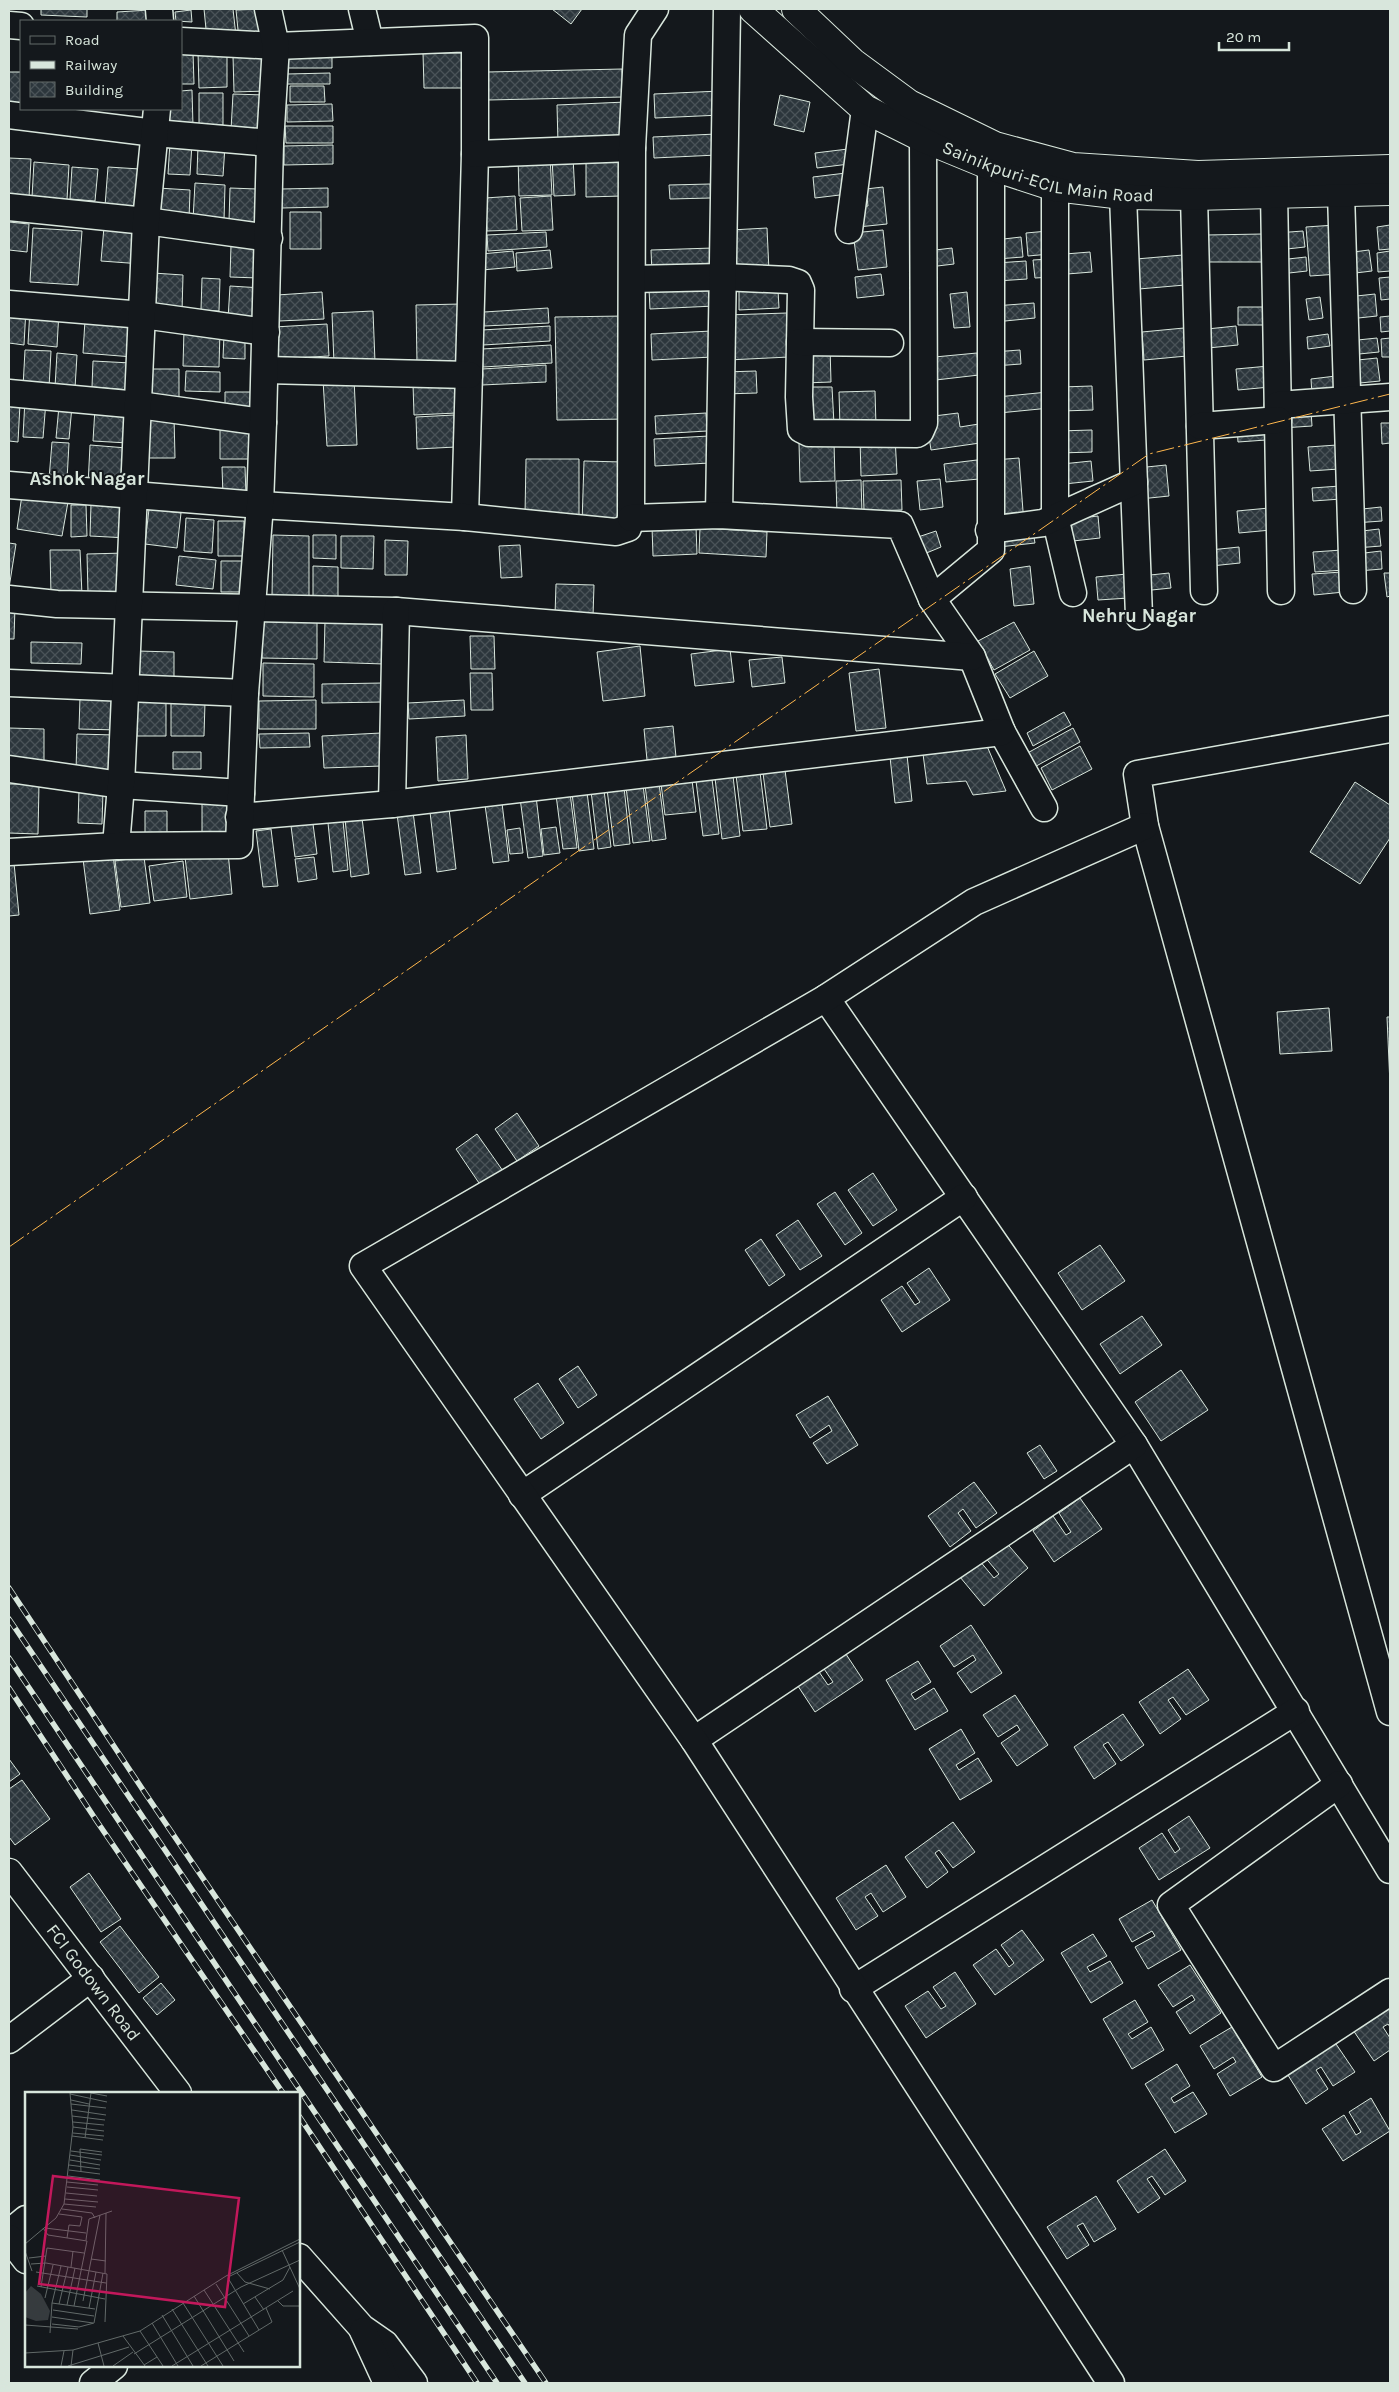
<svg xmlns="http://www.w3.org/2000/svg" width="1399" height="2392" viewBox="0 0 1399 2392" font-family="Karla,sans-serif">
<style>
.building{fill:url(#building-cross-hatch);stroke:#d8e6dc}
.lines{fill:none;stroke-linecap:round;stroke-linejoin:round}
.minor-casing{stroke:#d8e6dc;stroke-width:29}
.major-casing{stroke:#d8e6dc;stroke-width:30}
.minor{stroke:#14181c;stroke-width:26}
.major{stroke:#14181c;stroke-width:28}
.rail-casing{stroke:#d8e6dc;stroke-width:5.5}
.rail{stroke:#14181c;stroke-width:4;stroke-dasharray:11;stroke-linecap:butt}
.power{stroke:#ffb74d;stroke-width:1;stroke-dasharray:18 4 2.5 4;stroke-linecap:butt}
.labels{text-anchor:middle;dominant-baseline:central;stroke-width:4;stroke-linejoin:round;paint-order:stroke}
.street-label{font-size:18px;fill:#d8e6dc;stroke:#14181c}
.neighbourhood-label{font-size:19px;font-weight:bold;fill:#d8e6dc;stroke:#14181c}
.inset-road{fill:none;stroke:#626a69;stroke-width:1}
.view{fill:#c2185b;fill-opacity:0.15;stroke:#c2185b;stroke-width:2.5}
.inset-edge{fill:none;stroke:#d8e6dc;stroke-width:2.5}
</style>
<defs>
<pattern id="building-cross-hatch" width="8" height="8" patternUnits="userSpaceOnUse" patternTransform="scale(1.25)"><rect width="8" height="8" fill="#2c363c"/><path d="M0 0l8 8M0 8l8-8" fill="none" stroke="#4a5358"/></pattern>
</defs>
<rect width="100%" height="100%" fill="#14181c"/>
<path class="building" d="M41,9H87V17L41,15Z
M204,9H233L236,36L207,39Z
M264,9L266,37L239,40L236,10Z
M552,9H582L571,24Z
M149,10L150,21H117V12Z
M191,10L192,22L176,21L175,12Z
M332,50V68H285V51Z
M193,52L194,84H181V53Z
M198,52H227V87L199,88Z
M423,53H466L467,88H424Z
M233,56H267V91L234,92Z
M622,69L623,97L488,100L487,72Z
M9,72H21V108L9,107Z
M330,73V84H287V74Z
M290,86H324L325,102H290Z
M192,90L193,126L169,127V109H181V91Z
M720,91L721,115L655,118L654,94Z
M199,93H223V125H199Z
M233,94L265,95L264,131L231,130Z
M780,95L810,102L804,132L774,125Z
M626,102L627,142L558,144L557,105Z
M332,104L333,121L287,122V105Z
M285,126H333V143H286Z
M716,134L717,155L654,158L653,137Z
M170,142L192,143L190,175L168,174Z
M198,145L225,146L223,176L197,174Z
M333,145V164L284,165V146Z
M848,149L849,164L817,168L815,153Z
M550,156L552,195L519,196L518,157Z
M573,157L575,195L554,196L552,158Z
M586,157H622V196L586,197Z
M9,158L31,159L29,198L9,197Z
M34,162L69,165L67,200L32,197Z
M72,167L98,169L95,201L70,199Z
M108,167L140,169L138,208L105,206Z
M846,173L848,194L815,198L813,177Z
M195,183L225,185L224,221L193,220Z
M710,184L711,198L670,199L669,185Z
M883,187L887,224L858,227L855,207L868,206L866,189Z
M158,188L190,190L189,221L156,220Z
M230,188L257,189L255,223L229,221Z
M328,188V207L281,208V189Z
M515,196L517,230L487,231L485,198Z
M551,196L553,230L522,231L520,198Z
M290,212H321V249H290Z
M9,222L29,224L27,252L9,250Z
M1335,225L1339,274L1310,276L1306,227Z
M1390,225V249L1379,250L1377,227Z
M104,227L144,230L142,264L101,261Z
M33,228L82,231L78,285L30,282Z
M767,228L769,271L733,273L731,230Z
M883,230L887,267L858,270L853,233Z
M1048,231L1050,254L1028,256L1026,233Z
M1303,231L1305,247L1278,250L1276,233Z
M546,232L547,247L488,251L487,235Z
M1263,234L1264,262H1206V235Z
M1021,237L1023,257L997,259L995,240Z
M231,245L260,247L258,278L230,277Z
M713,248L714,271L652,273L651,250Z
M952,248L954,264L929,267L927,251Z
M550,250L552,268L517,271L516,253Z
M1369,250L1372,271L1347,274L1345,253Z
M513,251L515,267L482,270L481,254Z
M1390,251V271L1378,272L1377,253Z
M1090,252L1092,272L1067,274L1065,254Z
M1183,255L1185,285L1139,289L1136,259Z
M1306,257L1307,271L1280,274L1279,260Z
M1050,259L1052,277L1035,278L1033,260Z
M1026,261L1027,279L997,281L996,263Z
M153,273L183,275L182,312L152,311Z
M881,274L884,295L857,298L855,277Z
M1390,277V299L1381,300L1379,278Z
M202,278L220,279L219,311L201,310Z
M714,285L715,306L650,309L649,289Z
M230,286L262,288L260,321L228,319Z
M778,290L779,308L739,310V291Z
M322,292L324,319L279,321L277,295Z
M967,292L970,327L954,328L950,294Z
M1375,294L1377,316L1349,319L1347,297Z
M1320,297L1323,318L1309,320L1306,299Z
M1034,303L1035,318L995,322L994,306Z
M461,304L462,362L417,363L416,305Z
M9,307L26,308L24,345L9,343Z
M1238,307H1267V325H1238Z
M548,308L549,323L484,326V312Z
M30,309L59,311L57,347L28,344Z
M373,311L375,362L334,364L332,313Z
M787,313L789,357L728,360L726,315Z
M625,316L627,419L557,420L555,317Z
M1390,316V331L1381,332L1380,317Z
M85,320L135,323L133,357L83,353Z
M327,324L329,356L276,359L274,327Z
M550,326V341L483,345L482,330Z
M1236,326L1238,345L1208,348L1207,329Z
M1184,328L1187,356L1144,360L1142,332Z
M184,329L220,330L219,367L183,366Z
M712,331L713,357L652,360L651,334Z
M1328,334L1330,346L1308,349L1307,337Z
M224,335H245V359L223,358Z
M1377,338L1379,352L1349,355L1348,341Z
M1390,338V357H1382L1381,339Z
M551,345L552,363L483,367L482,349Z
M830,347L831,382L804,383L803,348Z
M25,350L51,351L49,388L23,387Z
M1020,350L1021,364L994,366L993,352Z
M57,353L77,355L75,388L55,387Z
M977,353L979,375L927,381L924,358Z
M1377,358L1380,381L1350,384L1348,361Z
M93,361L131,363L129,390L92,387Z
M546,365V382L482,385V369Z
M1269,366L1270,387L1238,390L1236,369Z
M149,369H179V402L148,401Z
M186,371L220,372V392L185,391Z
M756,371L757,393L724,394V372Z
M1336,376L1338,391L1312,395L1311,379Z
M354,378L357,445L327,446L323,380Z
M455,382L457,413L414,415L413,384Z
M1092,386L1093,410L1062,411L1061,387Z
M802,387H832L834,424L803,425Z
M875,391L876,426L840,427L839,392Z
M225,392H251L250,410H225Z
M1048,392L1050,408L999,413L997,397Z
M25,399L46,401L43,438L23,437Z
M9,403L20,404L18,442L9,441Z
M59,406H72L69,439L56,438Z
M95,408L130,410L128,443L93,441Z
M1311,411L1312,426L1282,428L1281,414Z
M706,413L707,431L656,434L655,416Z
M958,413L960,427L985,423L987,442L931,450L926,417Z
M454,415L456,447L417,449L416,417Z
M174,416L175,458H148L147,417Z
M1381,423H1390V443L1382,444Z
M1265,425L1266,440L1238,442L1237,428Z
M249,428L250,459H220V429Z
M1092,430V452L1060,453L1058,431Z
M709,436L710,463L655,466L654,439Z
M895,437L897,474L861,476L860,439Z
M52,442L69,443L67,480L49,479Z
M834,442L835,481L800,482L799,443Z
M90,445L127,448L124,488L88,485Z
M1337,445L1339,469L1310,471L1308,447Z
M1019,458L1024,524L998,526L994,460Z
M526,459H579V516L525,515Z
M977,460L979,479L946,482L944,464Z
M584,461L622,462L620,525L582,524Z
M1091,461L1093,481L1064,484L1062,464Z
M1166,465L1169,496L1140,499L1137,468Z
M222,467H245L246,496H223Z
M940,479L943,507L920,510L917,481Z
M861,480L862,513L837,514L836,481Z
M901,480L902,510L864,511L863,481Z
M1340,486L1341,499L1313,501L1312,488Z
M22,495L68,502L62,536L17,529Z
M91,504L129,505L128,538L90,536Z
M71,505H86L87,536L71,537Z
M1381,507L1382,521L1354,523L1353,510Z
M1269,508L1271,530L1239,533L1237,511Z
M149,509L181,513L177,548L145,544Z
M1098,516L1100,538L1073,541L1071,519Z
M186,518L214,520L212,553L184,551Z
M218,521H244V556H218Z
M696,526L697,554L653,556L652,527Z
M1032,526L1035,543L999,547L996,530Z
M700,528L767,532L766,557L699,553Z
M1379,529L1381,546L1356,548L1354,532Z
M936,531L941,547L924,554L918,537Z
M273,535L309,536V596H272Z
M313,535H336V559L313,558Z
M341,536H374L373,569L341,568Z
M385,540L408,541L407,575H385Z
M9,543L16,544L9,588Z
M520,545L522,577L501,578L499,546Z
M1239,547L1240,563L1211,566L1210,550Z
M50,550H80L82,595H51Z
M1342,550L1344,570L1315,572L1313,552Z
M1381,551L1382,569L1358,571L1356,554Z
M125,553L126,592L88,593L87,554Z
M179,556L216,560L213,589L176,585Z
M221,561H244V592H221Z
M313,566L338,567V598H313Z
M1030,566L1034,604L1014,606L1010,569Z
M1342,572L1344,592L1314,595L1312,574Z
M1169,573L1171,588L1142,591L1141,576Z
M1384,573H1390V596L1387,597Z
M1127,574L1129,598L1098,600L1096,577Z
M556,584L594,585L593,616L555,615Z
M9,606H15L14,639H9Z
M262,619L317,620V659L262,658Z
M325,620L385,622L384,664L324,662Z
M1014,622L1030,650L994,670L978,641Z
M470,636H494L495,669H471Z
M31,642L82,643L81,664L31,663Z
M640,646L645,696L603,701L597,652Z
M730,649L734,682L695,686L691,654Z
M137,651L174,652V684H137Z
M1034,651L1048,676L1010,698L995,674Z
M782,657L785,683L752,687L749,660Z
M263,663L314,664V697L263,696Z
M879,669L886,728L856,731L849,673Z
M470,673H492L493,710H471Z
M383,683V702L322,703V684Z
M80,697L119,698L118,730L79,729Z
M137,700H166V736H137Z
M316,700V729H259V701Z
M464,700L465,716L409,719L408,703Z
M171,702H205L204,736H171Z
M1064,712L1071,725L1033,746L1027,733Z
M673,726L676,757L647,760L644,729Z
M9,728L44,729V761L9,760Z
M1073,728L1080,742L1029,770L1022,756Z
M309,733L310,747L260,748L259,734Z
M381,733L382,766L324,768L322,736Z
M77,734L115,735L114,772H76Z
M466,735L468,779L438,781L436,737Z
M987,746L1006,791L973,795L966,781L927,784L923,754Z
M1080,746L1092,769L1052,790L1041,768Z
M173,752H201V769H173Z
M907,755L912,801L895,803L890,757Z
M785,770L792,824L770,827L763,773Z
M760,772L767,829L743,831L736,775Z
M733,776L740,836L722,839L715,778Z
M712,779L719,834L703,836L696,781Z
M692,780L696,812L665,815L661,784Z
M1355,782L1390,805V838L1360,884L1310,852Z
M659,783L666,839L652,841L645,785Z
M9,784H39L38,834L9,833Z
M643,785L650,841L633,843L626,787Z
M624,787L630,844L614,846L607,789Z
M79,790L103,791L102,824L78,823Z
M604,790L611,847L598,849L591,791Z
M587,792L594,849L579,851L572,793Z
M570,793L577,848L563,849L556,795Z
M536,796L543,856L528,858L520,798Z
M202,800H233V832H202Z
M502,803L509,861L493,863L485,805Z
M449,809L456,869L437,872L430,812Z
M145,811H167V835H145Z
M413,812L421,873L405,875L397,814Z
M362,818L369,874L351,877L345,819Z
M343,821L348,870L333,872L328,823Z
M313,824L317,854L295,857L291,826Z
M556,827L560,853L544,855L541,829Z
M520,828L523,853L510,854L507,830Z
M271,829L278,886L263,887L256,831Z
M228,852L232,894L190,899L185,857Z
M113,855L120,910L90,914L83,859Z
M144,857L150,903L121,907L115,861Z
M314,857L317,879L298,882L295,859Z
M183,861L187,897L154,901L149,866Z
M14,863L19,915L9,916V864Z
M1329,1008L1332,1051L1280,1054L1277,1012Z
M1387,1017H1390V1085Z
M517,1113L539,1146L517,1161L495,1129Z
M477,1134L503,1171L481,1186L456,1149Z
M873,1173L897,1210L873,1226L848,1190Z
M835,1192L862,1233L845,1245L817,1204Z
M798,1220L822,1256L800,1270L776,1235Z
M761,1239L785,1275L769,1286L745,1250Z
M1100,1245L1125,1281L1082,1310L1058,1273Z
M929,1268L950,1300L902,1332L881,1300L902,1286L915,1305L920,1302L907,1283Z
M1142,1316L1162,1345L1120,1374L1100,1344Z
M578,1366L597,1395L578,1408L559,1379Z
M1181,1370L1208,1410L1161,1441L1135,1402Z
M538,1383L564,1423L541,1439L514,1399Z
M828,1396L858,1445L827,1464L813,1443L832,1431L829,1425L810,1438L796,1415Z
M1040,1445L1057,1471L1044,1479L1027,1453Z
M974,1482L997,1513L976,1528L963,1509L958,1513L971,1531L950,1547L928,1516Z
M1080,1498L1102,1529L1054,1562L1033,1531L1053,1516L1066,1535L1071,1532L1059,1513Z
M1004,1540L1028,1568L984,1606L960,1577L979,1560L994,1578L999,1574L984,1556Z
M971,1625L1002,1673L971,1693L957,1673L976,1660L973,1655L954,1667L940,1646Z
M842,1648L863,1680L815,1712L794,1680L815,1666L828,1685L833,1682L820,1663Z
M918,1661L931,1682L911,1694L915,1700L934,1688L948,1711L915,1730L886,1680Z
M1188,1669L1209,1700L1186,1715L1173,1697L1168,1700L1181,1719L1160,1734L1139,1702Z
M1015,1695L1048,1745L1017,1766L1001,1743L1020,1730L1017,1725L998,1737L983,1715Z
M1123,1714L1144,1745L1121,1761L1108,1742L1103,1745L1116,1764L1094,1779L1074,1747Z
M961,1729L975,1753L956,1765L959,1770L978,1758L992,1781L960,1800L929,1749Z
M9,1759L20,1774L9,1782Z
M22,1780L50,1819L15,1845L9,1837V1789Z
M1189,1816L1210,1848L1159,1880L1139,1848L1162,1833L1175,1853L1180,1849L1168,1830Z
M953,1822L975,1852L953,1868L939,1850L935,1853L948,1872L927,1888L905,1857Z
M886,1865L906,1897L883,1912L871,1893L865,1897L878,1916L856,1930L836,1898Z
M89,1873L121,1919L101,1932L70,1887Z
M1152,1900L1181,1950L1148,1969L1135,1947L1155,1936L1152,1931L1132,1942L1119,1919Z
M120,1926L159,1977L139,1993L100,1942Z
M1022,1930L1044,1960L995,1995L973,1965L996,1949L1009,1967L1014,1963L1001,1945Z
M1093,1934L1107,1956L1087,1967L1090,1972L1110,1961L1123,1983L1091,2003L1061,1953Z
M1190,1965L1221,2013L1190,2034L1176,2012L1195,2000L1192,1995L1173,2007L1158,1985Z
M955,1972L976,2004L926,2038L905,2006L928,1991L941,2009L946,2006L933,1987Z
M161,1983L175,2000L157,2015L143,1998Z
M1135,2000L1148,2022L1128,2034L1132,2039L1151,2027L1164,2050L1132,2069L1103,2019Z
M1390,2005V2027L1388,2024L1383,2027L1390,2038V2050L1374,2061L1353,2030Z
M1232,2027L1262,2077L1230,2096L1217,2074L1236,2062L1233,2057L1214,2069L1200,2046Z
M1334,2041L1355,2072L1333,2086L1321,2067L1316,2070L1328,2089L1306,2104L1286,2072Z
M1177,2064L1190,2086L1171,2098L1174,2103L1193,2092L1207,2114L1175,2133L1145,2084Z
M1371,2098L1390,2131L1343,2161L1322,2129L1344,2115L1356,2135L1361,2132L1349,2112Z
M1165,2149L1186,2181L1165,2195L1152,2176L1147,2179L1160,2198L1138,2213L1117,2181Z
M1096,2196L1116,2229L1094,2242L1083,2223L1077,2226L1089,2245L1067,2259L1047,2227Z"/>
<g class="lines">
<g class="minor-casing">
<g id="minor">
<path d="M159,9L160,21"/>
<path d="M362,9L370,42"/>
<path d="M9,25L21,26"/>
<path d="M181,41L276,46L475,38V154L465,517"/>
<path d="M9,115L155,133L270,143"/>
<path d="M475,154L632,148"/>
<path d="M1055,187V517L1073,593"/>
<path d="M1274,192L1281,591"/>
<path d="M1341,193L1353,590"/>
<path d="M1123,195L1139,616"/>
<path d="M1194,196L1204,591"/>
<path d="M9,207L146,221L269,238"/>
<path d="M849,230L865,109"/>
<path d="M633,279L722,277L789,280L798,283L801,290L799,397L801,429L809,433L917,434L920,432L924,423L923,138"/>
<path d="M9,304L143,315L266,332"/>
<path d="M800,342L890,343"/>
<path d="M265,370L469,375"/>
<path d="M9,393L139,405L263,422"/>
<path d="M1278,405L1390,397"/>
<path d="M1200,426L1278,420"/>
<path d="M9,485L260,505L465,517L616,532L628,528L631,518L632,148L638,35L655,9"/>
<path d="M719,515L727,9"/>
<path d="M631,518L719,515L900,525L932,599L972,657L1002,732L1044,808"/>
<path d="M989,530L1043,523L1134,482"/>
<path d="M9,599L57,604L396,611L972,657"/>
<path d="M932,599L991,550V166"/>
<path d="M9,683L245,693"/>
<path d="M1390,729L1137,774L1145,826L1390,1712"/>
<path d="M9,769L121,785L241,793"/>
<path d="M392,804L396,611"/>
<path d="M239,817L392,804L1002,732"/>
<path d="M116,846L121,785L146,221L157,109"/>
<path d="M9,852L116,846L239,845L245,693L260,505L263,422L270,143L276,46L268,9"/>
<path d="M826,998L1134,1445L1390,1870"/>
<path d="M522,1495L964,1197"/>
<path d="M694,1740L1134,1445"/>
<path d="M1339,1784L1171,1905L1274,2068L1390,1992"/>
<path id="s1" d="M9,1872L178,2093"/>
<path d="M853,1989L1296,1711"/>
<path d="M9,2040L91,1978"/>
<path d="M9,2233L26,2219"/>
<path d="M9,2238L26,2260"/>
<path d="M299,2257L362,2328L385,2344L414,2383"/>
<path d="M363,2331L387,2383"/>
<path d="M93,2383L114,2366"/>
<path d="M1111,2383L694,1740L363,1266L826,998L974,902L1145,826"/>
</g>
</g>
<g class="major-casing">
<g id="major">
<path id="s2" d="M753,9L865,109L923,138L991,166L1055,187L1123,195L1194,196L1390,191"/>
<path d="M796,9L852,62L909,104L995,146L1073,167L1135,171L1198,175L1390,169"/>
</g>
</g>
<use href="#minor" class="minor"/>
<use href="#major" class="major"/>
<g class="rail-casing">
<path id="rail" d="M9,1588L145,1793L546,2383
M9,1619L525,2383
M9,1658L497,2383
M9,1688L98,1823L283,2093
M299,2116L477,2383"/>
</g>
<use href="#rail" class="rail"/>
<path class="power" d="M9,1247L1149,454L1390,394"/>
</g>
<g class="labels">
<g class="street-label">
<text stroke="none"><textPath href="#s2" startOffset="346">Sainikpuri-ECIL Main Road</textPath></text>
<text stroke="none"><textPath href="#s1" startOffset="139">FCI Godown Road</textPath></text>
</g>
<g class="neighbourhood-label">
<text x="87" y="479">Ashok Nagar</text>
<text x="1139" y="616">Nehru Nagar</text>
</g>
</g>
<g transform="translate(25 2092)">
<rect width="275" height="275" fill="#14181c"/>
<path d="M6,194L16,202L25,219L23,228L11,229L0,225V201Z" fill="#363b3e"/>
<path class="inset-road" d="M66,1L82,4M45,2L82,10M46,8L64,12M46,12L81,16M47,18L81,23M47,24L80,28M48,30L79,33M48,35L79,39M48,41L79,44M47,44L78,48M60,46L66,1M46,59L77,63M45,63L76,68M45,68L75,73M44,73L75,77M44,78L75,82M56,80L55,57L77,60M43,84L75,88M42,90L73,93M42,95L73,98M41,101L72,104M40,107L73,110M39,112L71,115M37,117L67,121L70,126M34,122L57,125L55,134L44,133L42,146M18,136L23,143L62,149L49,214M20,136L61,141M61,148L64,127L87,119M0,152L31,126L39,112L48,35L45,1M257,158L275,197M0,159L7,179M4,166L21,164M66,167L81,169M6,172L21,171L82,182L80,230M46,175L48,159M11,180L81,191M80,181L81,121M212,181L220,190L245,197M203,185L275,150M203,186L234,238M191,192L224,244M12,194L80,207M16,195L22,156L59,161M179,198L219,260M169,204L209,269M230,205L239,218M20,206L28,173M58,209L75,123M253,209L258,214H275M27,211L70,217M158,211L198,274M34,212L43,175M218,212L258,188L265,175M42,213L50,176M64,216L71,180M147,217L183,274M28,218L69,224M137,223L168,274M27,225L68,231M69,231L78,181M127,231L153,274M27,232L54,235L69,231M0,233L53,237M115,239L138,274M25,241L27,211L36,174M98,244L120,274M73,251L79,274M0,261L48,258L115,239L201,184L275,147M109,262L216,195L275,168M119,273L132,265M36,274L39,259M43,274L104,255M46,274L48,258M88,274L108,260M147,274L268,199M176,274L247,230L241,216"/>
<path class="view" d="M28,84L214,106L200,215L14,192Z"/>
<rect width="275" height="275" class="inset-edge"/>
</g>
<rect width="1399" height="2392" fill="none" stroke="#d8e6dc" stroke-width="20"/>
<rect x="20" y="20" width="162" height="90" fill="#14181c" stroke="#626a69"/>
<rect x="30" y="36" width="25" height="8" fill="#14181c" stroke="#626a69"/>
<text x="65" y="45" font-size="15" fill="#d8e6dc">Road</text>
<rect x="30" y="61" width="25" height="8" fill="#d8e6dc" stroke="#626a69"/>
<text x="65" y="70" font-size="15" fill="#d8e6dc">Railway</text>
<rect x="30" y="82" width="25" height="15" fill="url(#building-cross-hatch)" stroke="#626a69"/>
<text x="65" y="95" font-size="15" fill="#d8e6dc">Building</text>
<path d="M1219 42v8h70v-8" fill="none" stroke="#d8e6dc" stroke-width="2.5"/>
<text x="1226" y="42" font-size="15" fill="#d8e6dc" stroke="#14181c" stroke-width="4" paint-order="stroke">20 m</text>
</svg>
